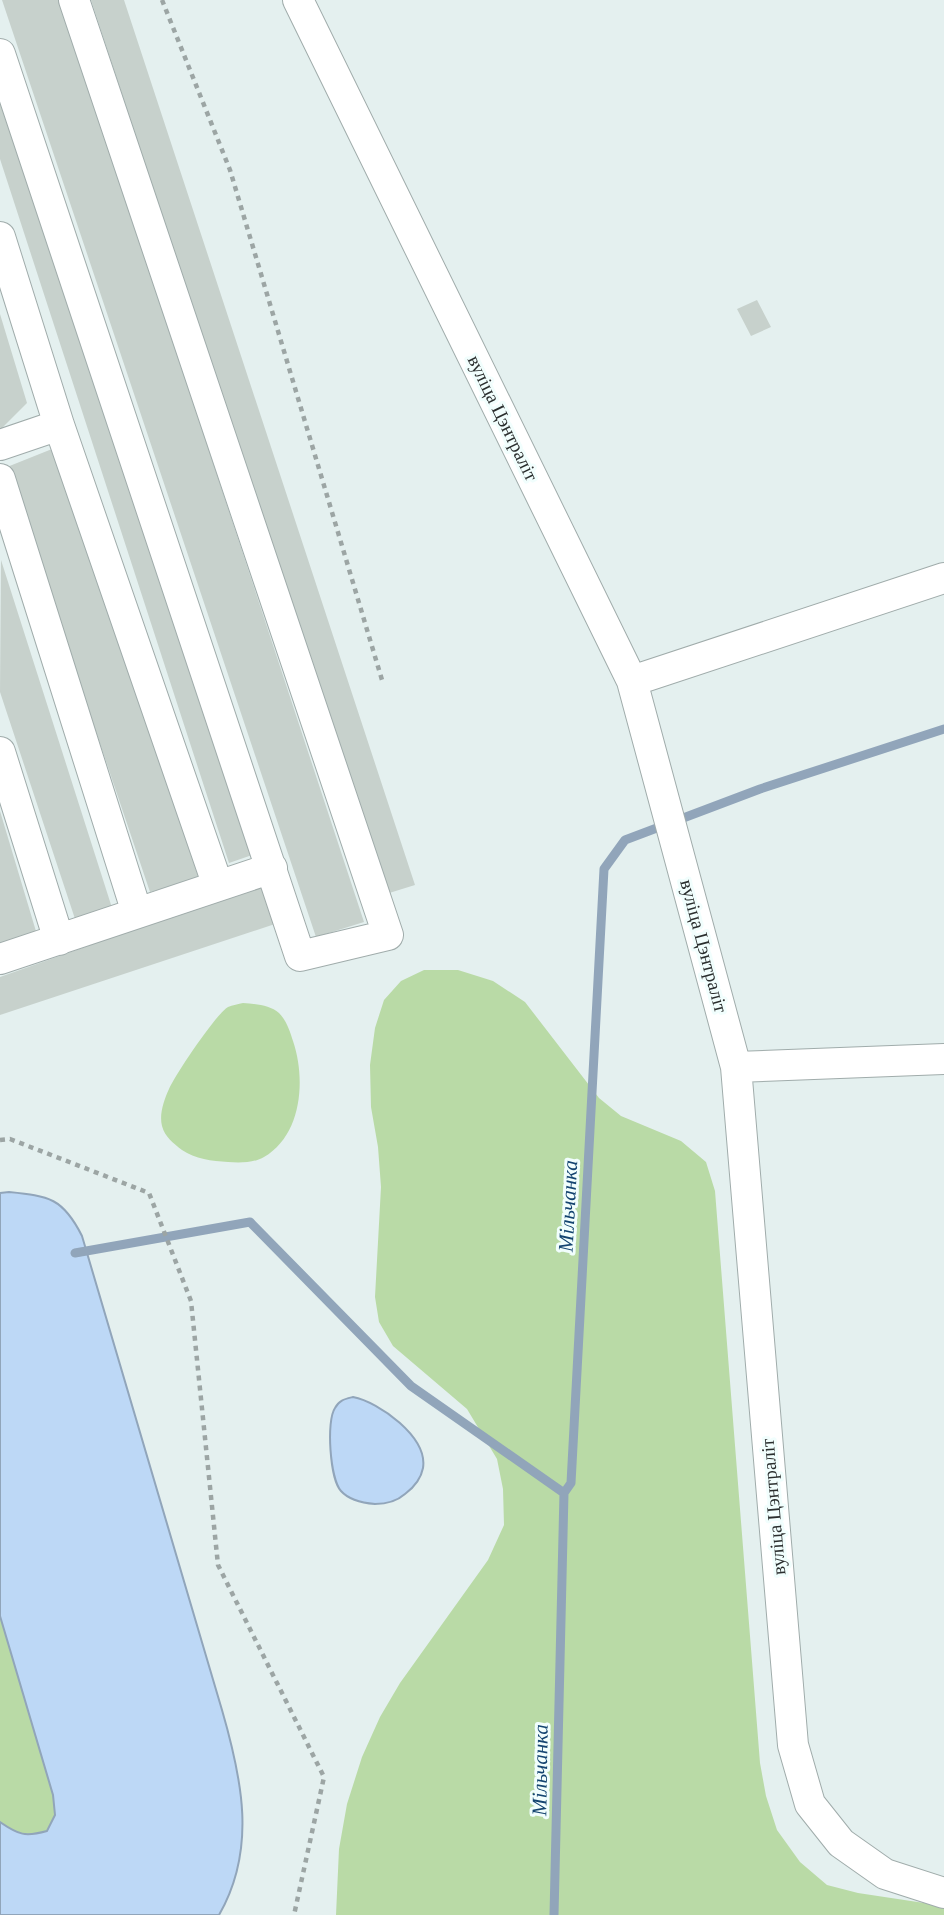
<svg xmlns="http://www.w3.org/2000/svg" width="944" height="1915" viewBox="0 0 944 1915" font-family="'Times New Roman',serif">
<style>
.green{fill:#b9daa6}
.water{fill:#bdd8f6;stroke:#91a5ba;stroke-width:2}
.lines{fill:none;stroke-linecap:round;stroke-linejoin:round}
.stream{stroke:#91a5ba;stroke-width:9}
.building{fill:#c7d1cc}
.minor-casing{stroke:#a0acab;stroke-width:32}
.path{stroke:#9ca5a4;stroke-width:4.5;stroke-dasharray:5 5;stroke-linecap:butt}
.minor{stroke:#fff;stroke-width:30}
.labels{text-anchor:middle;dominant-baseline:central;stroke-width:6;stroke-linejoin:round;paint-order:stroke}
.street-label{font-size:19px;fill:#2a2e2e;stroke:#f1fefd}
.water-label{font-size:21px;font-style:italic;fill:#134470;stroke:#f1fefd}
</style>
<rect width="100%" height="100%" fill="#e4f0ef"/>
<path class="green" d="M424,970H458L493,981L525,1002L599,1098L621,1116L681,1141L706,1162L715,1191L760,1763L766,1796L777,1830L800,1862L827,1885L858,1893L944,1906V1915H336L339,1849L347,1804L362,1757L380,1717L400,1683L488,1560L504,1525L503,1489L497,1459L467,1409L393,1346L379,1322L375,1297L381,1187L378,1147L371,1107L370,1065L375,1028L384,1000L401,981Z
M243,1003C255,1004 270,1005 279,1013C287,1021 290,1032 293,1041C306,1079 302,1135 264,1157C254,1163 239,1163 228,1162C212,1161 195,1159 182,1150C173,1143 165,1137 162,1126C159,1114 164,1100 169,1089C175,1075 216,1014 228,1007C232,1005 239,1004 243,1003Z
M0,1616L53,1795L55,1815L47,1831C24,1838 20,1835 0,1822Z"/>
<path class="water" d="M9,1192C49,1196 63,1198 82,1236L222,1710C242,1779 257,1849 219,1915H0V1822C19,1835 25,1837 47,1831L55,1815L53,1795L0,1616V1193Z
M353,1397C379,1402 428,1437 423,1468C421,1479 413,1488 405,1494C397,1501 386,1504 375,1504C363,1503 349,1500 341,1491C330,1479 326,1421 335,1408C339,1400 345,1399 353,1397Z"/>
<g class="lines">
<path class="stream" d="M75,1253L250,1222L411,1386L564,1493
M554,1915L564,1493L571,1483L604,869L625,840L760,789L944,729"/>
</g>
<path class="building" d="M2,0H61L364,922L316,937Z
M91,0H124L415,885L386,894Z
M0,80L255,854L229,863L0,159Z
M757,300L771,327L751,336L737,309Z
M0,314L27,403L1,429L0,427Z
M57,447L199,879L150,892L7,467Z
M1,560L113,911L79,931L0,692Z
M0,811L38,938L0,946Z
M264,884L275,924L0,1015V977Z"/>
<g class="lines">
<g class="minor-casing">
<path id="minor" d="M298,0L632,681L736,1067L793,1745L810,1804L841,1843L885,1874L944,1893
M0,54L300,956L388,935L74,0
M0,237L59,425L218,886
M0,445L59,425
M0,479L137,913
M632,681L944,578
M0,752L59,940
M0,959L272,868
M736,1067L944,1059"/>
</g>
<path class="path" d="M162,0L230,170L382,680
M0,1140L10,1139L149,1193L191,1301L218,1565L324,1777L294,1915"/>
<use href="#minor" class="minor"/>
</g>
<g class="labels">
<g class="street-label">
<text transform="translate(503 418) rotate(64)">вуліца Цэнтраліт</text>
<text transform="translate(704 946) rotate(75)">вуліца Цэнтраліт</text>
<text transform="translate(773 1507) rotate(-95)">вуліца Цэнтраліт</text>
</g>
<g class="water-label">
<text transform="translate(568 1206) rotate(-87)">Мільчанка</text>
<text transform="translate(540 1770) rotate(-89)">Мільчанка</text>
</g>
</g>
</svg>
